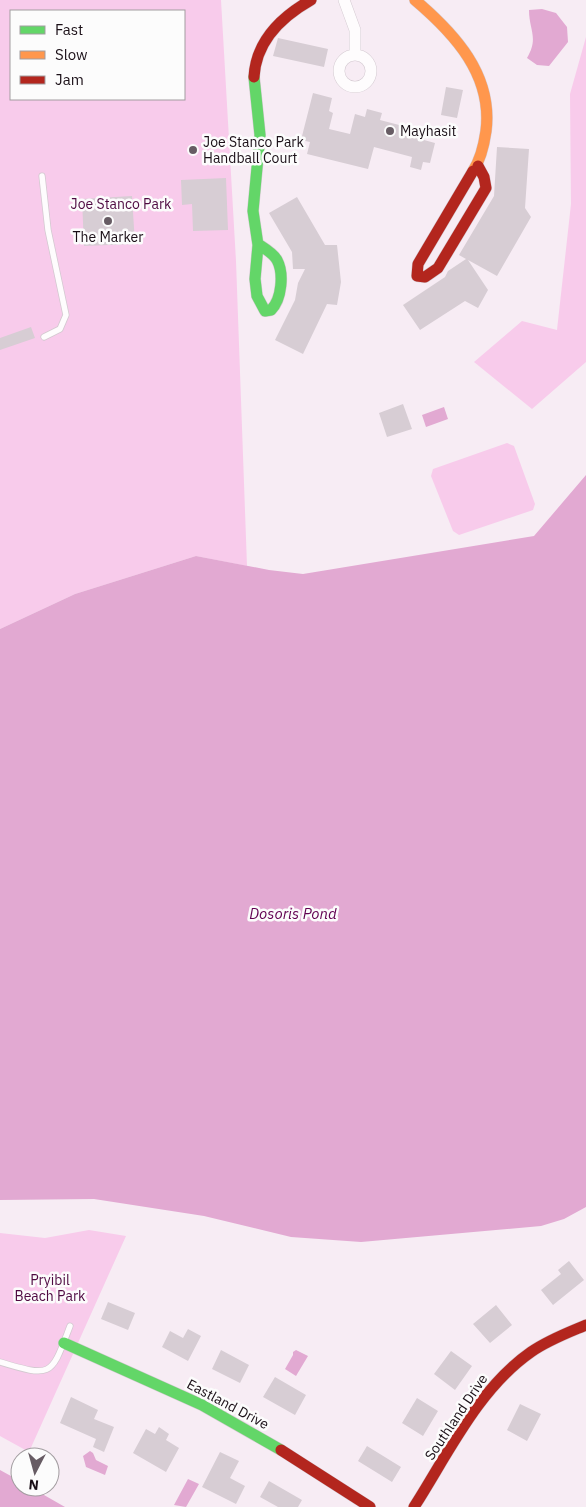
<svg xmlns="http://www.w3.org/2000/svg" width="586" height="1507" viewBox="0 0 586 1507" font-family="'IBM Plex Sans',sans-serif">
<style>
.green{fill:#f8cbeb;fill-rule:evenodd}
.water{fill:#e2a9d2}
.building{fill:#d7cdd4}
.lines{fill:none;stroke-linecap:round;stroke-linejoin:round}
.lane-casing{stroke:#d3c9d0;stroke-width:7}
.street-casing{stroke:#d3c9d0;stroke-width:12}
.fast-casing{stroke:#d3c9d0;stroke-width:12}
.slow-casing{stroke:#d3c9d0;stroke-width:12}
.jam-casing{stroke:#d3c9d0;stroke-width:12}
.lane{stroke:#fefcfd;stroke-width:5.5}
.street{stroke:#fefcfd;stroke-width:11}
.fast{stroke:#63d668;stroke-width:11}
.slow{stroke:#ff974d;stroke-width:11}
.jam{stroke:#b3261e;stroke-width:11}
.poi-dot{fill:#675c64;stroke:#fcfcfc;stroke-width:2}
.labels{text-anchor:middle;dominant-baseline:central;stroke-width:5;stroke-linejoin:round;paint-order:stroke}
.poi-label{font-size:14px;fill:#1a0f17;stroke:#fcfcfc;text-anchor:start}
.park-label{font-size:14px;fill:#4e0941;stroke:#fcfcfc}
.street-label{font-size:14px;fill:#1a0f17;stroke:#fcfcfc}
.water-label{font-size:15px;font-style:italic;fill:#610051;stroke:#fcfcfc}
</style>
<rect width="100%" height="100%" fill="#f7ecf4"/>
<path class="green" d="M0,0H221L236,261L247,566L196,556L75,594L0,629ZM11,11H184V99H11Z
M586,37V362L532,409L474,362L522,321L557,330L571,204L570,94Z
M507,443L514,446L535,504L533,510L459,535L453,531L431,476L433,469Z
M89,1230L126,1236L29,1452L0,1436V1233L45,1238Z"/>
<path class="water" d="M542,9L556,13L567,27L568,42L549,66L537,65L527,58C539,38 529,30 529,10Z
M444,407L448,419L426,427L422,415Z
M586,475V1207L564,1219L541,1226L361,1242L291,1237L204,1216L94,1199L0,1200V629L75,594L196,556L269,570L303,574L534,536Z
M296,1350L308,1356L296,1376L285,1369L293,1355V1352Z
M90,1451L93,1453L96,1460L108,1466L105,1475L86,1467L83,1456Z
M0,1470L20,1481V1487H30L65,1507H0Z
M188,1479L199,1484L186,1507L174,1505Z"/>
<path class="building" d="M278,38L328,49L324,67L273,56Z
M446,87L463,90L457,118L441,115Z
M313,93L332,98L329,111L333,113L329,129L350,134L355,114L365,117L367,109L382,113L380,120L426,132L424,140L435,143L430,163L423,162L421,170L410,167L412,157L374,147L368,169L307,154L310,142L301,140Z
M497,147L529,149L525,208L531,217L497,276L468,260L488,290L478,308L465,301L420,330L403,305L445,277L448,271L466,259L459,255L494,196Z
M226,178L228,230L193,231L192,204L182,205L181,180Z
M132,196L135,244L84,246L82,199Z
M297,197L325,245H337L341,282L337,305L327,304L303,354L275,340L295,300L298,283L305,269H293L292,252L269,213Z
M31,327L35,338L0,350V338Z
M403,404L412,429L387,437L379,413Z
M569,1261L584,1280L553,1305L541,1290L561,1274L558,1270Z
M108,1302L135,1313L128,1330L101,1319Z
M496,1305L512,1325L490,1343L473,1324Z
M188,1329L201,1336L188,1361L162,1347L170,1331L183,1338Z
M221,1350L249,1365L240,1383L212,1369Z
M451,1351L472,1366L455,1390L434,1374Z
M275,1377L306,1395L295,1415L263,1397Z
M71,1397L98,1410L94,1419L114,1427L104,1452L93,1447L96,1439L60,1423Z
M417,1398L438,1411L423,1436L402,1423Z
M520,1404L541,1414L527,1441L507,1430Z
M159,1427L169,1434L166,1440L179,1448L166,1472L133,1453L146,1429L155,1434Z
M367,1446L401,1467L392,1482L358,1461Z
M220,1452L239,1461L230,1478L245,1486L236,1504L202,1487Z
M269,1481L302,1500L298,1507H278L260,1497Z"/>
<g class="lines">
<g class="lane-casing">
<path id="lane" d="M42,176L48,230L66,315L60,329L44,337
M0,1362C53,1378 51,1376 70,1326"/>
</g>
<g class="street-casing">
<path id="street" d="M344,0L355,30V55
M339 71a16 16 0 1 1 32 0a16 16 0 1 1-32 0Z"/>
</g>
<g class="fast-casing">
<path id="fast" d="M254,77L260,135L253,211L258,245L255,279L257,296L265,311L271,310C282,299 284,273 277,260C273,253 264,248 258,244
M64,1343L202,1405L281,1450"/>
</g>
<g class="slow-casing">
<path id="slow" d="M415,0C455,34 493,75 486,131C484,145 481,159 473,171"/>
</g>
<g class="jam-casing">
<path id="jam" d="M254,77C256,41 281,17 311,0
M473,171L418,264L417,276L425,277L438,268L486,188L484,177L478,166
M281,1450L370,1507
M414,1507C448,1454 478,1389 531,1352C548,1340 567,1333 586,1325"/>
</g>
<use href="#lane" class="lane"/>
<use href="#street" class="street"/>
<use href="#fast" class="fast"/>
<use href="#slow" class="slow"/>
<use href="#jam" class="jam"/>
</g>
<g class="poi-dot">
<circle cx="390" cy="131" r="5"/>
<circle cx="193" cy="150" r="5"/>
<circle cx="108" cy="221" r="5"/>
</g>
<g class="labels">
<g class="poi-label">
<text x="400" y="131">Mayhasit</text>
<text x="203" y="142">Joe Stanco Park<tspan x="203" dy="16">Handball Court</tspan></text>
<text x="108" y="237" text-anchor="middle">The Marker</text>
</g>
<g class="park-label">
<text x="121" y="204">Joe Stanco Park</text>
<text x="50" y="1280">Pryibil<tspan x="50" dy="16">Beach Park</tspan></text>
</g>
<g class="street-label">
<text transform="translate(228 1404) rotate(28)">Eastland Drive</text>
<text transform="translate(456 1417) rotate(-56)">Southland Drive</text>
</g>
<g class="water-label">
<text x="293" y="913">Dosoris Pond</text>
</g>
</g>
<rect x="10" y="10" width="175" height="90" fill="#fcfcfc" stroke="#a29da0"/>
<rect x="20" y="26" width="25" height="8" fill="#63d668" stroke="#a29da0"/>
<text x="55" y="35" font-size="15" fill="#1a0f17">Fast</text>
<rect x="20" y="51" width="25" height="8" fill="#ff974d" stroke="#a29da0"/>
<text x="55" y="60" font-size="15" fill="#1a0f17">Slow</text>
<rect x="20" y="76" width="25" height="8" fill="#b3261e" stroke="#a29da0"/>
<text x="55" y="85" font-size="15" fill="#1a0f17">Jam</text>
<g transform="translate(35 1472) rotate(186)"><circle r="24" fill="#fcfcfc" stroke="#a29da0"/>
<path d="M0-4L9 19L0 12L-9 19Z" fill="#675c64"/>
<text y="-8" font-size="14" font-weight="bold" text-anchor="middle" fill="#1a0f17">N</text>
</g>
</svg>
